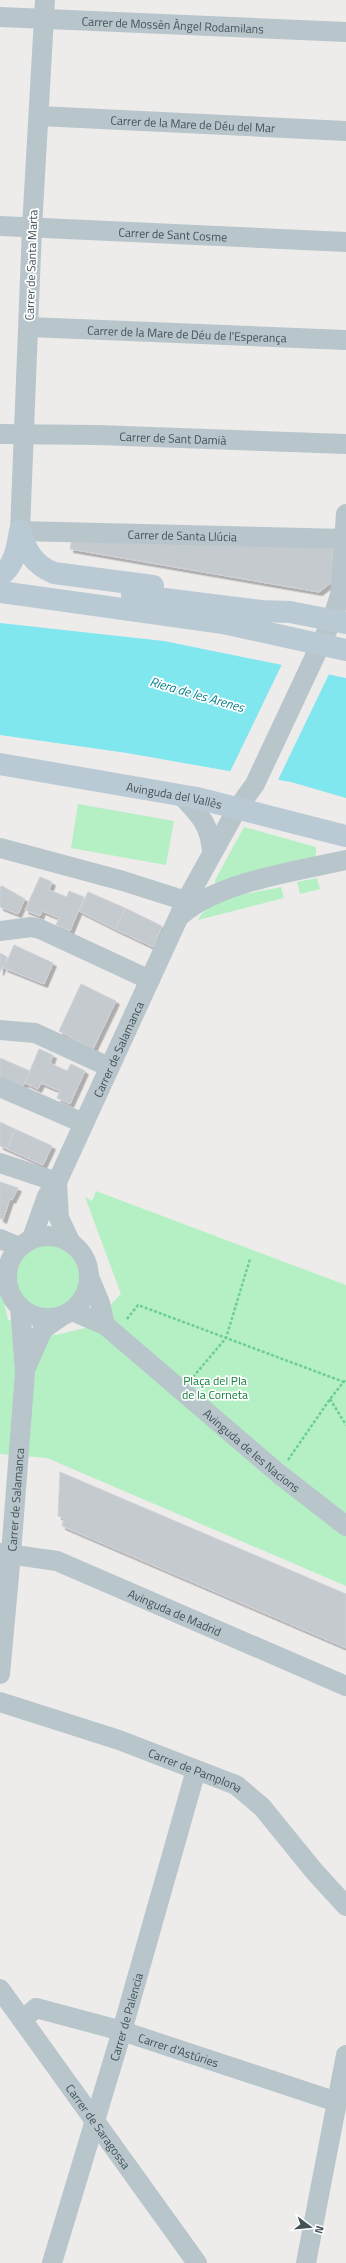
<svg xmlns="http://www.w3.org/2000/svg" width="346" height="2263" viewBox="0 0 346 2263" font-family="'Titillium Web',sans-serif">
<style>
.green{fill:#b5f0c4}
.water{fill:#80e7ef}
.pier{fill:#eeebeb}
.building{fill:#c5cacf;stroke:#cfd2d8;filter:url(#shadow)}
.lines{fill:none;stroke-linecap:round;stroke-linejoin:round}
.path{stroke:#6ccf91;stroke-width:2.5;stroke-dasharray:3 2;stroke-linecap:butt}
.street{stroke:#b8c6cc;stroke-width:20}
.secondary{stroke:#bacad4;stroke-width:22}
.labels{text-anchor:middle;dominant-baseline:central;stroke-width:3.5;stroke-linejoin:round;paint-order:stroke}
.street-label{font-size:12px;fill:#435259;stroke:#fff}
.park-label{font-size:12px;fill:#127d39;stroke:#fff}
.water-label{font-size:13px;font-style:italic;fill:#07818b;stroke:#fff}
</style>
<defs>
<filter id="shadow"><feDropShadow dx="3.5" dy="3.5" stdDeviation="0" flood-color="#0004"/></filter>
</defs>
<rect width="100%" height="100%" fill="#eeebeb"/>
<path class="green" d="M78,804L174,821L166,865L71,848Z
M244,827L316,847V860L215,884V880Z
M317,878L320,889L300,894L297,882Z
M281,887L284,898L198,920C209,897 258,892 281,887Z
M96,1191L346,1285V1586L47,1458L0,1454V1284L8,1320L56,1335L89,1327L121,1294L85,1197L92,1201Z
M14 1278a34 34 0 1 1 68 0a34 34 0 1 1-68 0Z"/>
<path class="water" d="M0,623L164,641L346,678V798L291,782L127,753L0,735Z"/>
<path class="pier" d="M283,662L330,672L277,782L229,774Z"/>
<path class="building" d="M72,539L333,546L332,582L319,592L70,549Z
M40,877L52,882L49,890L67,897L69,891L84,897L70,931L56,925L59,918L42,911L40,916L25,910Z
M2,886L25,899L18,914L0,907V887Z
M88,892L125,908L115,929L79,911Z
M125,908L162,926L153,947L115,929Z
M14,945L53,963L44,984L4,968Z
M0,953L7,957L0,972Z
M81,984L116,1001L93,1049L59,1031Z
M39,1049L53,1055L50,1063L67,1071L71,1064L85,1071L70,1104L57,1098L60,1091L41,1083L38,1089L25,1083Z
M0,1058L30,1071L21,1091L0,1082Z
M0,1122L15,1129L7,1149L0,1146Z
M15,1129L52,1146L43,1165L7,1149Z
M0,1182L18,1188L12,1200L10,1199L3,1220L0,1218Z
M60,1472L346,1594V1648L62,1526L64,1518L58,1516Z"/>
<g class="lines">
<path class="path" d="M127,1319L138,1305L344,1382
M193,1377L226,1338L250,1259
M330,1399L346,1425
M288,1460L330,1399L346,1379"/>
<g class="street">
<path id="s1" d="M45,0L32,228L20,531L346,539"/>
<path id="s2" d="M0,17L346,32"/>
<path id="s3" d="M39,116L346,131"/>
<path id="s4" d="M0,226L346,242"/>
<path id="s5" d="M29,327L346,340"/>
<path id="s6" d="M0,434L97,435L346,444"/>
<path d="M181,795C199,815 210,823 212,852"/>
<path d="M0,848L123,881L186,901"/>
<path d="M181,915C218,882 297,871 346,860"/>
<path d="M0,931L31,927L40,929L150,980"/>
<path d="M0,1030L35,1033L109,1067"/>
<path d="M0,1087L83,1123"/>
<path d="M0,1163L57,1182"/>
<path d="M57,1182L59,1218L70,1241"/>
<circle cx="48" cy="1277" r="41"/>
<path id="s7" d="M32,1238L47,1196L57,1182L186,901L237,809L255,784L332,620L340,595L346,514"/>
<path d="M0,1239L19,1247"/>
<path d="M90,1279L100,1303L105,1325"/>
<path id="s8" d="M72,1311L105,1325L279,1474L346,1526"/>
<path d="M25,1370L43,1329L62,1316"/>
<path id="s9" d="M0,1553L57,1561L346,1686"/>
<path id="s10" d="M0,1674L11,1554L25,1372L20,1307"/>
<path id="s11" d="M0,1702L119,1740L236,1785L262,1807L314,1871L346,1906"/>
<path id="s12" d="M0,1989L197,2263"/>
<path id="s13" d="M22,2020L36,2008L122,2031L337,2102"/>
<path id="s14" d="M52,2263L122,2031L196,1770"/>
<path d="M306,2263L346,2055"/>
</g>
<g class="secondary">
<path d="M20,531C26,551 34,565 54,573L153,586"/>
<path d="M0,576C15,565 17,548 20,531"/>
<path d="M0,592L223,623L346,650"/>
<path d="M132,595L261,611L290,612L346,623"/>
<path id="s15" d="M0,764L197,798L346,836"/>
</g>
</g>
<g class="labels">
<g class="street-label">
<text stroke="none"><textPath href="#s2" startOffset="173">Carrer de Mossèn Àngel Rodamilans</textPath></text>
<text stroke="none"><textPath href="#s3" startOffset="154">Carrer de la Mare de Déu del Mar</textPath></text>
<text stroke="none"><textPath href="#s4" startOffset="173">Carrer de Sant Cosme</textPath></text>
<text transform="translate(31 265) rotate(-88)">Carrer de Santa Marta</text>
<text stroke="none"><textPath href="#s5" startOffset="158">Carrer de la Mare de Déu de l'Esperança</textPath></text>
<text stroke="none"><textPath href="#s6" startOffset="173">Carrer de Sant Damià</textPath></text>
<text stroke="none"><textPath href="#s1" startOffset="694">Carrer de Santa Llúcia</textPath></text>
<text stroke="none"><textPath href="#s15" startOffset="177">Avinguda del Vallès</textPath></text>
<text stroke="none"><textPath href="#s7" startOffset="208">Carrer de Salamanca</textPath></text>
<text stroke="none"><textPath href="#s8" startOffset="229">Avinguda de les Nacions</textPath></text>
<text stroke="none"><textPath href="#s10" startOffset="175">Carrer de Salamanca</textPath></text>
<text stroke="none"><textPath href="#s9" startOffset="186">Avinguda de Madrid</textPath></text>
<text stroke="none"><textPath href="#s11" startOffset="207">Carrer de Pamplona</textPath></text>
<text stroke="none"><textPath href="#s14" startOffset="257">Carrer de Palencia</textPath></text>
<text stroke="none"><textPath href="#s13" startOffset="167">Carrer d'Astúries</textPath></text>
<text stroke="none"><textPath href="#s12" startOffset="169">Carrer de Saragossa</textPath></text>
</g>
<g class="park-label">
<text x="215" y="1380">Plaça del Pla<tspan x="215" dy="14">de la Corneta</tspan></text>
</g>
<g class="water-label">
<text transform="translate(197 694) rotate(16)">Riera de les Arenes</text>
</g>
</g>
<g transform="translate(310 2227) rotate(106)" stroke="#ffffff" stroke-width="3" paint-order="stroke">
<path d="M0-3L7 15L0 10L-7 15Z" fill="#435259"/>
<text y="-6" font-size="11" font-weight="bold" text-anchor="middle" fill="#435259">N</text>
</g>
</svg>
